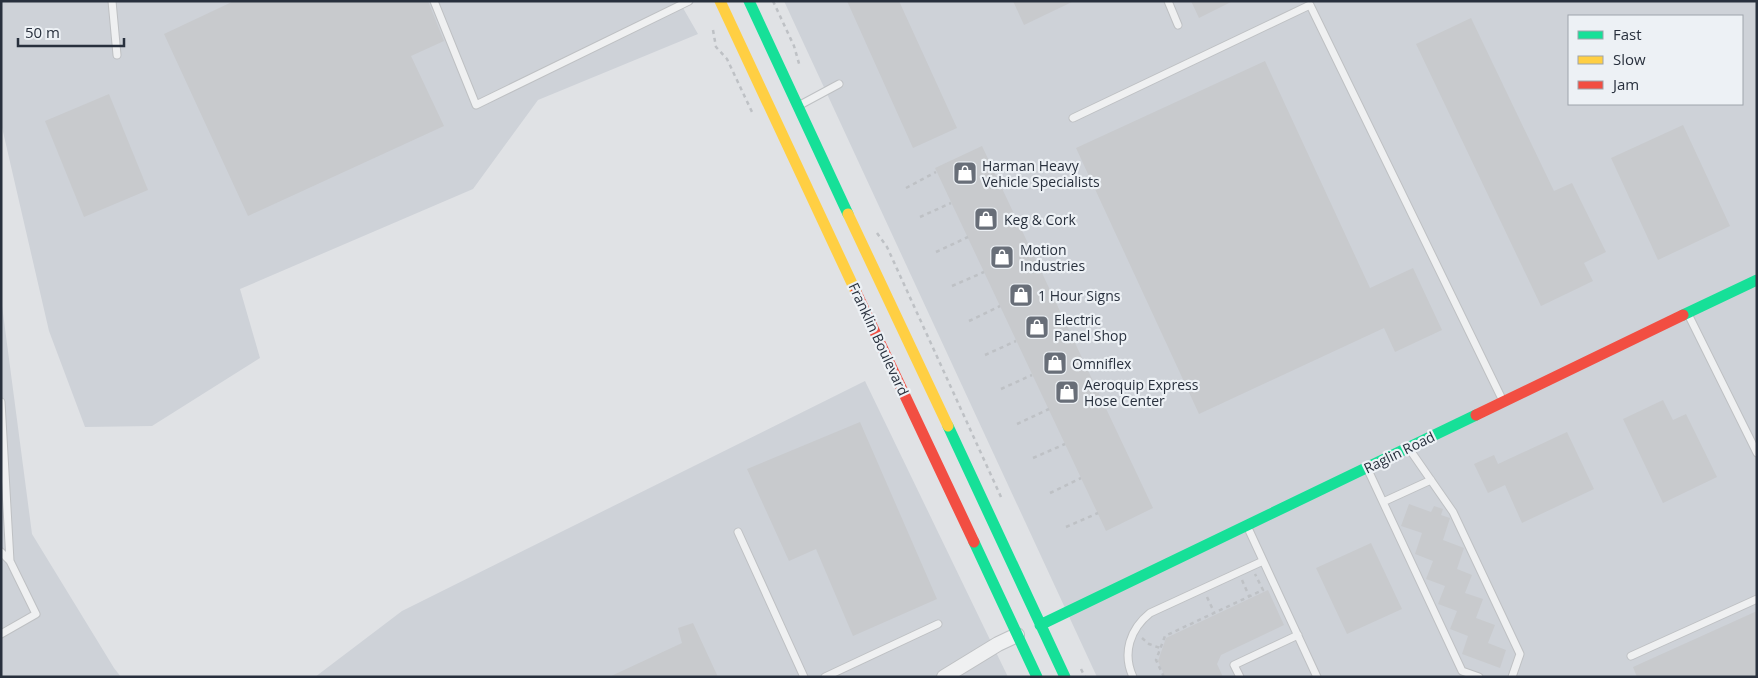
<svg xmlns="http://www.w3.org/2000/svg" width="1758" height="678" viewBox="0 0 1758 678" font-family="'Open Sans',sans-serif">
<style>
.built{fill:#ced2d8;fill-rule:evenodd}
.building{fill:#c8cacd}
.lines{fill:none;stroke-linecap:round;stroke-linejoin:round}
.lane-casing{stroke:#bec0c3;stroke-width:9}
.street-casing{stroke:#bec0c3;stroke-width:16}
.path{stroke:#bec1c5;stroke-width:2.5;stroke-dasharray:4 4;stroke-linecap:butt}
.lane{stroke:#eff0f1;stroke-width:7}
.street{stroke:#eff0f1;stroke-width:14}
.fast{stroke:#16e098;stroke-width:11}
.slow{stroke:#ffcf43;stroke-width:11}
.jam{stroke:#f24e42;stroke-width:11}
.labels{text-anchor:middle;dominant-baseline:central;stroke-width:4.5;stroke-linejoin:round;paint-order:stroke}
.poi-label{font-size:14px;fill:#28303d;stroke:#edf1f5;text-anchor:start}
.street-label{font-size:14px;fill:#28303d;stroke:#edf1f5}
</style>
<rect width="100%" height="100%" fill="#e0e2e5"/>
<path class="built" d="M1,1H679L698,34L538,100L473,189L240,289L260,358L152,426L85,427L49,331L1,123Z
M784,1H1757V677H1097ZM1569,16H1742V104H1569Z
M1,298L32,534L114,668L121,677H1Z
M865,381L1008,677H315L402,611Z"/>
<path class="building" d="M234,1H428L444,41L411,56L444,126L248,216L164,34Z
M847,1H899L957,128L913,148Z
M1013,1H1074L1024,25Z
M1191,1H1233L1199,18Z
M1471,18L1554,191L1572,183L1606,252L1584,263L1593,281L1541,306L1416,44Z
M1265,61L1370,288L1413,268L1442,330L1395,352L1384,328L1199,414L1076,148Z
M109,94L148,190L84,217L45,121Z
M1683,125L1730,226L1658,260L1611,158Z
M982,146L1153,508L1106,531L935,168Z
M1663,400L1673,420L1686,414L1717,477L1663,503L1623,419Z
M860,422L937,599L853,636L816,549L789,561L747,469Z
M1567,432L1594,489L1522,523L1505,485L1488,493L1474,464L1494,455L1498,464Z
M1409,504L1431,512L1434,506L1443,509L1441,515L1450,518L1443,540L1464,548L1457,569L1472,575L1465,593L1483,599L1476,618L1495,625L1488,643L1506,650L1500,668L1462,654L1468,636L1450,629L1457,611L1438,604L1445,586L1426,579L1433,561L1415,554L1422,533L1401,526Z
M1371,543L1402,609L1347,634L1316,568Z
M1268,590L1284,625L1221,655L1217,664L1223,677H1165L1158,661L1166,638Z
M1757,611V677H1637L1633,667Z
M693,623L718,677H609L682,643L678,628Z"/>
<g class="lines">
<g class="lane-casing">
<path id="lane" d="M112,1L117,55
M434,1L476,105L689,1
M1168,1L1178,25
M800,105L839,84
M1073,118L1310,5L1502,399
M1688,314L1757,453
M1,402L10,561
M1410,450L1453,512L1520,654L1512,677
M1368,470L1462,671L1479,677
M1383,502L1431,480
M1248,528L1317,677
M738,532L804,677
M1,552L10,561L36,614L1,634
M1631,656L1757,599
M825,677L938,624
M1133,677C1122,653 1130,629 1150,613L1263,561
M1240,677L1234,665L1298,635"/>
</g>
<g class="street-casing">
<path id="street" d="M944,677L998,644L1017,635"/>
</g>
<path class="path" d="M773,1L794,46L800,67
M713,30L716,47L727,59L752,112
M906,188L936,172
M920,217L951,203
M877,233L887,247L1001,497
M936,252L968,237
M952,286L984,272
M969,321L1000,306
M985,355L1016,341
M1001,389L1032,375
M1017,424L1049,409
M1033,458L1065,444
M1050,493L1081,478
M1066,527L1098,513
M1242,580L1249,596
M1207,597L1214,612
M1142,638L1149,644L1160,648
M1081,669L1085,677
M1164,677L1156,660L1165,636L1263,590L1255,574"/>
<use href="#lane" class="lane"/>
<use href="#street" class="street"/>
<path class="fast" d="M749,1L848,214
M1683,315L1757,280
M948,426L1065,677
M974,542L1037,677
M1040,625L1476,415"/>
<path class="slow" d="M720,1L856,292
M848,214L948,426"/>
<path class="jam" d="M856,292L974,542
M1476,415L1683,315"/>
</g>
<defs>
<g id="shop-square" transform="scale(1.25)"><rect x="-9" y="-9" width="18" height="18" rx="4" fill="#686e78" stroke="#edf1f5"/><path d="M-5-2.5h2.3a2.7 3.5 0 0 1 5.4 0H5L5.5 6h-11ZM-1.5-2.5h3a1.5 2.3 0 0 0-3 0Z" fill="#fff"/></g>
</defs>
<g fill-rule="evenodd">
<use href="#shop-square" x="965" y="173"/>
<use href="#shop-square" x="986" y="219"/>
<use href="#shop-square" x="1002" y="257"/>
<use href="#shop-square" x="1021" y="295"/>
<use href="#shop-square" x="1037" y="327"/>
<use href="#shop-square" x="1055" y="363"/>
<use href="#shop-square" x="1067" y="392"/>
</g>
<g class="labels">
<g class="poi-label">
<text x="982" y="165">Harman Heavy<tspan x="982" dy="16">Vehicle Specialists</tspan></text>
<text x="1004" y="219">Keg &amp; Cork</text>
<text x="1020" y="249">Motion<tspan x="1020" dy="16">Industries</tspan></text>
<text x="1038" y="295">1 Hour Signs</text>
<text x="1054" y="319">Electric<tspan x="1054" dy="16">Panel Shop</tspan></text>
<text x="1072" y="363">Omniflex</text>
<text x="1084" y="384">Aeroquip Express<tspan x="1084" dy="16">Hose Center</tspan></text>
</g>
<g class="street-label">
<text transform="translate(879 339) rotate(65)">Franklin Boulevard</text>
<text transform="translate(1399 452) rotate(-26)">Raglin Road</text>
</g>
</g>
<rect width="1758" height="678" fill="none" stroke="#28303d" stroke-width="5"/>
<rect x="1568" y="15" width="175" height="90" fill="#edf1f5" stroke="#9ea4ab"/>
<rect x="1578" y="31" width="25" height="8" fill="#16e098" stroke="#9ea4ab"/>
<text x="1613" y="40" font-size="15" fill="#28303d">Fast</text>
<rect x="1578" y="56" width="25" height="8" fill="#ffcf43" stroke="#9ea4ab"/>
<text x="1613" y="65" font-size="15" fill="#28303d">Slow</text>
<rect x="1578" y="81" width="25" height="8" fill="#f24e42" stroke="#9ea4ab"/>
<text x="1613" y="90" font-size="15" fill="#28303d">Jam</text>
<path d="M18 38v8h106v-8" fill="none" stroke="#28303d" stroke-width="2.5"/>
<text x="25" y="38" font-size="15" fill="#28303d" stroke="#edf1f5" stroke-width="4" paint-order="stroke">50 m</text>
</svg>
